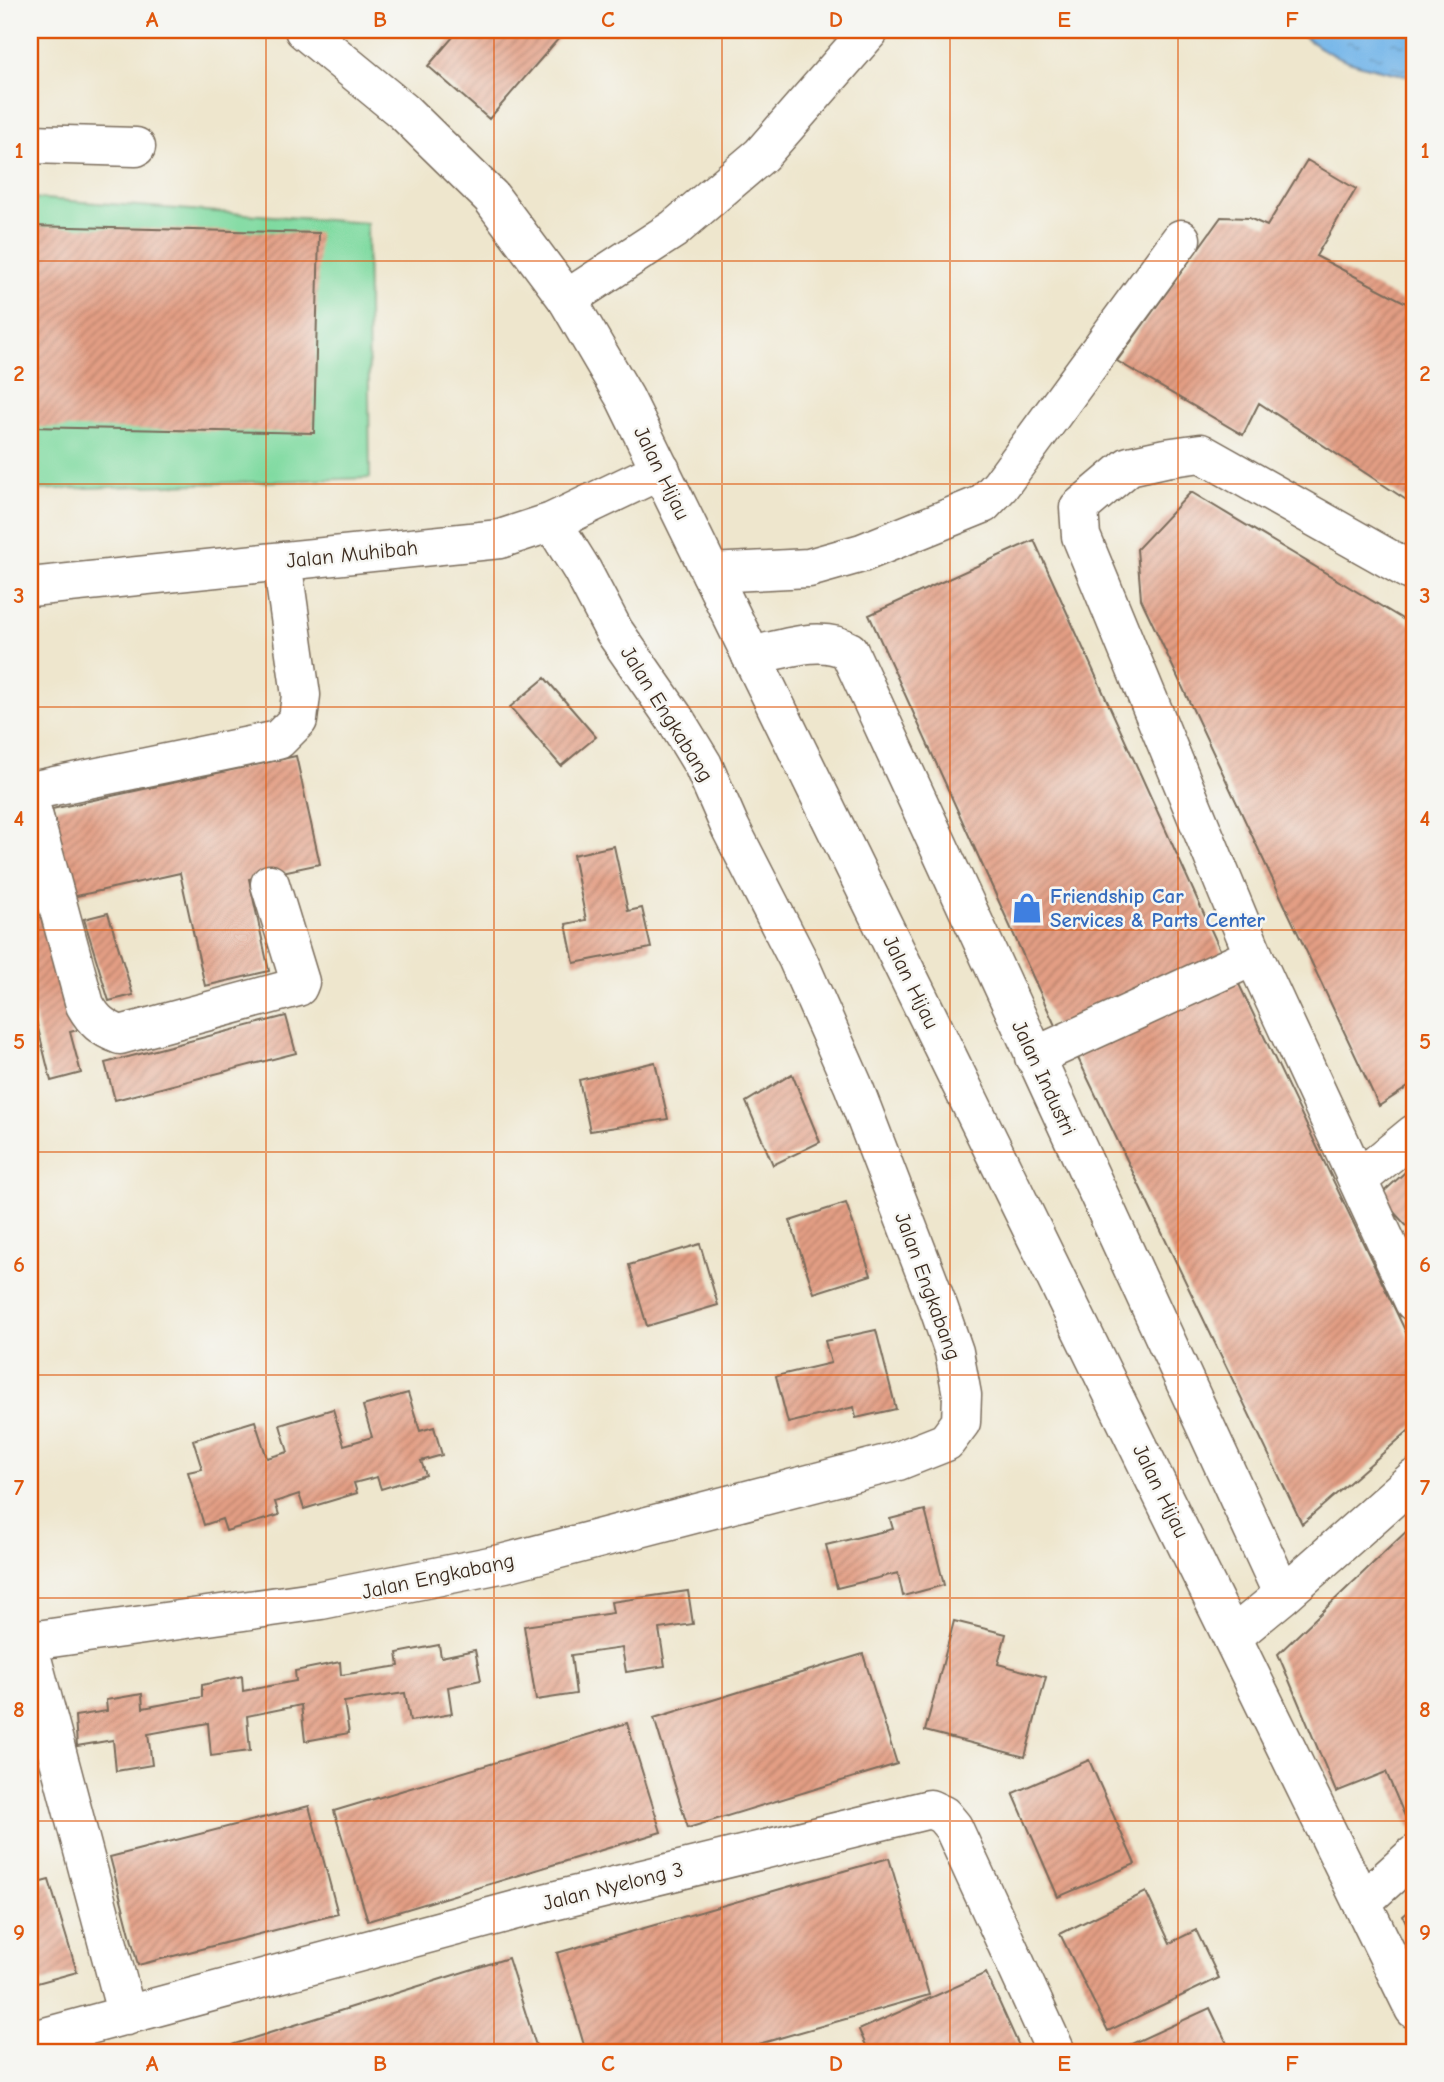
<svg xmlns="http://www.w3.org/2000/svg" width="1444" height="2082" viewBox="0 0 1444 2082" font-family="'Comic Neue',sans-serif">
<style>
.pitch{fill:#7fdaa0;stroke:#5d825f;stroke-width:2}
.water{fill:url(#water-ripples);stroke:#587084;stroke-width:2}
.building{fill:url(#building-hatch)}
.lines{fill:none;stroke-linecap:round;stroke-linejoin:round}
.minor-casing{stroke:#7a6c5b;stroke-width:41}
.major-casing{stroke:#7a6c5b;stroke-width:41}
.minor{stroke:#fff;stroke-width:38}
.major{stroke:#fff;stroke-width:38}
.grid{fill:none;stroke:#df570d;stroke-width:2;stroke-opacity:0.55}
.labels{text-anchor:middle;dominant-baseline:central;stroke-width:5;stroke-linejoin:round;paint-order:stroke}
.street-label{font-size:21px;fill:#3b2a1e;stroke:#f6f6f2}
.shop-label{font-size:21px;font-weight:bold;fill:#366cbe;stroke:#f6f6f2;text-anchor:start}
.neatline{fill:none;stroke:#df570d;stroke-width:2.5}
.grid-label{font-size:23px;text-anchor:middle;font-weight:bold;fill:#df570d}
</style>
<defs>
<pattern id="water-ripples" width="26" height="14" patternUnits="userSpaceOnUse" patternTransform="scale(1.75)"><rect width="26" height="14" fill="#75b6e9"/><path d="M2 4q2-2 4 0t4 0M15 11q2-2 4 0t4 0" fill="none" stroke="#6194bc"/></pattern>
<pattern id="building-hatch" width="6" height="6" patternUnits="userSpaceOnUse" patternTransform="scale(1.75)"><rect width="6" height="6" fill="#e39e84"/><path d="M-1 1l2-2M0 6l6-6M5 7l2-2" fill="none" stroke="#b9816b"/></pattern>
</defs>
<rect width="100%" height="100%" fill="#f6f6f2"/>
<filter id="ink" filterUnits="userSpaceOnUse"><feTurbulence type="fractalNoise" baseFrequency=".0143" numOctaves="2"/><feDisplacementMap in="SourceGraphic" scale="14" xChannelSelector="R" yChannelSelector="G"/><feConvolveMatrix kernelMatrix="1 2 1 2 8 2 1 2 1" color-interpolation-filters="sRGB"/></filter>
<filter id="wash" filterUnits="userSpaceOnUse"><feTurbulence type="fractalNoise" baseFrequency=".00686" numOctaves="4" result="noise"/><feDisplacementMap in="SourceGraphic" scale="28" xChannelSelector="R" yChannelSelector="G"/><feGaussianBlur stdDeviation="1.57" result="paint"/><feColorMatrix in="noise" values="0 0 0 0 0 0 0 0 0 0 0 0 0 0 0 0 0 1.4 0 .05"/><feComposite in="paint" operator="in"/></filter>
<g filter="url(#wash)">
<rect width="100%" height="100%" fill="#eee6cd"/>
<path class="pitch" d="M30,198L367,223L370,478L30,490Z"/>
<path class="water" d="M1297,30H1414V77C1372,68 1329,62 1297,30Z"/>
<g id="blocks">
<path class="building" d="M459,30H566L489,119L428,66Z
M1307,160L1356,189L1316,256L1414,307V505L1259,403L1243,435L1117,361L1221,217L1249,218L1267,226Z
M30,226L319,233L314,433L30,427Z
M1191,492L1414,626V1083L1379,1106L1141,599L1137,549Z
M1034,540L1228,967L1062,1041L869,615Z
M545,678L596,737L561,766L510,707Z
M296,756L320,864L249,879L269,971L205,986L180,873L72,897L52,809Z
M614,846L628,911L642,908L651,948L574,963L566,924L586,920L573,855Z
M30,874L81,1029L70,1032L81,1073L51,1081L30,996Z
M108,913L133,995L109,1001L84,919Z
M1236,978L1414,1349V1426L1302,1524L1076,1054Z
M286,1016L296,1053L115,1100L105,1063Z
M655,1062L668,1119L590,1131L579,1080Z
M792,1074L820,1142L773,1165L746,1102Z
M1414,1164V1234L1379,1196Z
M846,1203L871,1275L814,1293L790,1221Z
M700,1244L718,1305L647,1326L629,1265Z
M876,1330L896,1409L856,1418L854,1407L788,1423L776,1376L831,1363L825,1341Z
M408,1393L420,1431L434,1427L442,1455L421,1461L426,1475L381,1489L377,1477L354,1483L357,1493L304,1509L299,1494L275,1502L279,1515L226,1531L222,1519L204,1525L188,1472L202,1469L193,1440L255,1421L267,1458L288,1452L280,1425L333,1409L344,1445L372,1437L363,1406Z
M925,1510L944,1585L903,1596L898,1573L837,1588L826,1545L893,1529L890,1519Z
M1414,1524V1826L1410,1828L1386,1772L1336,1792L1278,1654Z
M688,1591L693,1624L659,1629L665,1666L626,1672L622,1648L571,1655L576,1694L536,1700L524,1626L613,1613L611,1602Z
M954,1621L1006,1634L998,1664L1046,1677L1025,1757L925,1731Z
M439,1645L441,1657L475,1650L481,1680L448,1687L452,1714L410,1721L405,1693L344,1702L349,1733L305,1741L301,1705L247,1716L250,1751L211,1756L208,1723L148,1734L152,1765L116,1771L113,1740L77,1746L75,1716L107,1711L106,1700L142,1694L143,1708L202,1697V1685L242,1676L243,1691L296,1681L295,1671L340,1662L341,1675L399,1666L397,1653Z
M863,1654L897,1764L688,1828L654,1718Z
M627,1723L661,1832L368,1921L334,1811Z
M1089,1760L1135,1864L1058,1897L1013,1793Z
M309,1806L338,1914L138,1965L110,1857Z
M889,1858L929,1995L731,2052H586L557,1953Z
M49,1880L77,1972L30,1985V1885Z
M1146,1892L1170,1943L1196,1930L1219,1978L1108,2031L1060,1934Z
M1414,1907V1939L1403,1916Z
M508,1958L538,2052H209Z
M986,1973L1020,2048L1015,2052H869L859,2030Z
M1210,2008L1231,2052H1114Z"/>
</g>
</g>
<g filter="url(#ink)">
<use href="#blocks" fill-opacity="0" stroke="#7a6c5b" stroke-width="2"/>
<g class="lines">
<g class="minor-casing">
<path id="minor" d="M30,144L136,147
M567,299L674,229L761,155L870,30
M711,573L809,568L862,553L983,504L1000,486L1181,239
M1414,573L1201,453L1165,458L1129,466L1079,508L1081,536L1254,956L1414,1302
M30,587L500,539L552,522L661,470
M751,656C781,650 821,634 849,651L1283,1595
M30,791L278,740L298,720L301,695L282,561
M30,803L85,1005C94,1021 102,1028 120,1035L298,987L300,982L270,884
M1034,1057L1254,956
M1358,1180L1414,1134
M1232,1637L1283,1595L1414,1479
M30,1641L321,1600L505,1563L898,1461L946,1442L961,1422L962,1395L954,1352L938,1306L853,1085L797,958L731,829L703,765L675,719L614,631L582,570L552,522
M30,1651L127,2016
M1362,1902L1414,1855
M30,2041L516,1910L930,1809L943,1815L953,1827L1056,2052"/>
</g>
<g class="major-casing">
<path id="major" d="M304,30L404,112L491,197L567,299L625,398L1414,2009"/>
</g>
<use href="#minor" class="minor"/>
<use href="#major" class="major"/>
</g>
</g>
<path class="grid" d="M266,30V2052M494,30V2052M722,30V2052M950,30V2052M1178,30V2052M30,261H1414M30,484H1414M30,707H1414M30,930H1414M30,1152H1414M30,1375H1414M30,1598H1414M30,1821H1414"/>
<defs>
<g id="shop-bare" transform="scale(2.415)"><path d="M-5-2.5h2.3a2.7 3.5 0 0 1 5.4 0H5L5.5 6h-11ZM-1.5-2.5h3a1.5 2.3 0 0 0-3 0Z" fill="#3f7fe0" stroke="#f6f6f2" stroke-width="2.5" paint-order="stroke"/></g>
</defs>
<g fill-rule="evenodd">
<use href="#shop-bare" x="1027" y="908"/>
</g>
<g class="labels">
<g class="street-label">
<text transform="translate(662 473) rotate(64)">Jalan Hijau</text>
<text transform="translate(352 554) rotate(-6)">Jalan Muhibah</text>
<text transform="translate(667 714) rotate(58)">Jalan Engkabang</text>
<text transform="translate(911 982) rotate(64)">Jalan Hijau</text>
<text transform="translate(1044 1078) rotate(65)">Jalan Industri</text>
<text transform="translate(928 1286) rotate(70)">Jalan Engkabang</text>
<text transform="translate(1161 1491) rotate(64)">Jalan Hijau</text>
<text transform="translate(438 1576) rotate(-12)">Jalan Engkabang</text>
<text transform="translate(613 1886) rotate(-14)">Jalan Nyelong 3</text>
</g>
<g class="shop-label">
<text x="1050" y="896">Friendship Car<tspan x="1050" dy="24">Services &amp; Parts Center</tspan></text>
</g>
</g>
<rect width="1444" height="2082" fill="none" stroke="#f6f6f2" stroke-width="77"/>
<rect x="38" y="38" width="1368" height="2006" class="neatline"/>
<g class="grid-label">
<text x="152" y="27">A</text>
<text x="380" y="27">B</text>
<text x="608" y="27">C</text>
<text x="836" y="27">D</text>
<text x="1064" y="27">E</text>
<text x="1292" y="27">F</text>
<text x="19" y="158">1</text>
<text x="1425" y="158">1</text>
<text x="19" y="381">2</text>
<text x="1425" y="381">2</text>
<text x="19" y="603">3</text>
<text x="1425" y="603">3</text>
<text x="19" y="826">4</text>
<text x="1425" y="826">4</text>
<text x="19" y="1049">5</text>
<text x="1425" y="1049">5</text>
<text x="19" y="1272">6</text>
<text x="1425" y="1272">6</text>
<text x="19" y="1495">7</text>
<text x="1425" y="1495">7</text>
<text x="19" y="1717">8</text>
<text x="1425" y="1717">8</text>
<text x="19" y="1940">9</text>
<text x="1425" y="1940">9</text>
<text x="152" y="2071">A</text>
<text x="380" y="2071">B</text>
<text x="608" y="2071">C</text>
<text x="836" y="2071">D</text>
<text x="1064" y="2071">E</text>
<text x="1292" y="2071">F</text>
</g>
</svg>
